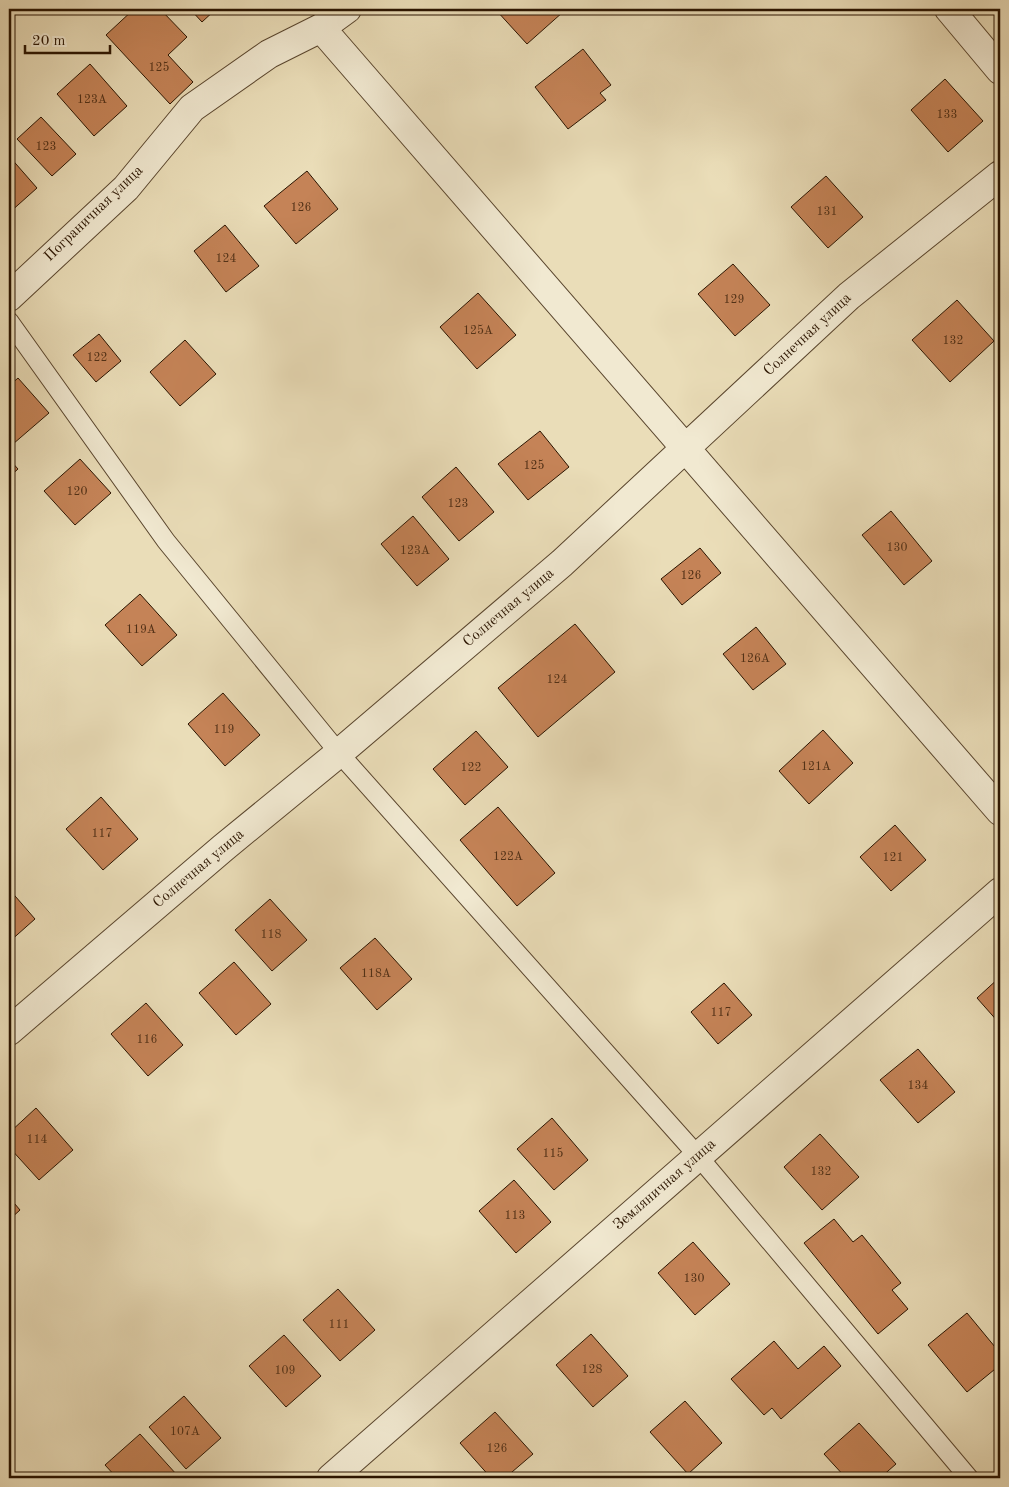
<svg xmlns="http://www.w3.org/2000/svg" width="1009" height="1487" viewBox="0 0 1009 1487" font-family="'Old Standard TT',serif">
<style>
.building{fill:#c58357;stroke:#2a1400}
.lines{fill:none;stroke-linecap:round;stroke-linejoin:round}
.service-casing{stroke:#5a462e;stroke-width:20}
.minor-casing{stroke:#5a462e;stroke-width:30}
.service{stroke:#f1e9d1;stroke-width:18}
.minor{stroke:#f1e9d1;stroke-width:28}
.labels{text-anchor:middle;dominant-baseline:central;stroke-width:4;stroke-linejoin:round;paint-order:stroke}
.number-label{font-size:12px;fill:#513016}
.street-label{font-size:15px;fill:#2a1400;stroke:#f1e9d1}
</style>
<rect width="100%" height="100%" fill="#eaddb8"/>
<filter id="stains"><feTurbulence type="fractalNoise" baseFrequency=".004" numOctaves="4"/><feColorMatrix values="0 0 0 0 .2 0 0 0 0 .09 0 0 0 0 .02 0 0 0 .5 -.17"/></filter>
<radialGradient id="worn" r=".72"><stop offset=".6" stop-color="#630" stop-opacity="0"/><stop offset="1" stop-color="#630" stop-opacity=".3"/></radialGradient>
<path class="building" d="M134,9H160L187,37L168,55L193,82L170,104L106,35Z
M190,9H216L202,22Z
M497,9H560L563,12L527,44L496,10Z
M583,49L611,85L600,93L606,100L568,129L535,87Z
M90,64L127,106L94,136L57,94Z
M945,79L983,121L948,152L911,110Z
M41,117L76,154L52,176L17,139Z
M9,156L37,188L9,213Z
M307,171L338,209L296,244L264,206Z
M826,176L863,217L828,248L791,207Z
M225,225L259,266L226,292L194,251Z
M733,264L770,305L735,336L698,294Z
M478,293L516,335L477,369L440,327Z
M957,300L994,341L950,382L912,340Z
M99,334L121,361L96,382L73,355Z
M185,340L216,374L180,406L150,372Z
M18,378L49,413L13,444L9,440V386Z
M540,431L569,467L528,500L498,464Z
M9,459L18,469L9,477Z
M80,459L111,493L75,525L44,491Z
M456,467L494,512L459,541L422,497Z
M891,511L932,561L904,585L862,535Z
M413,516L449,559L417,586L381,544Z
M700,548L721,573L682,605L661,579Z
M140,594L177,635L142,666L105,625Z
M575,624L615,672L538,737L498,688Z
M756,627L786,664L753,690L723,654Z
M223,693L260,735L225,766L188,724Z
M823,730L853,763L809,804L779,771Z
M476,731L508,767L465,805L433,769Z
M101,797L138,839L103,870L66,829Z
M498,807L555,873L517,906L460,840Z
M895,825L926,860L891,891L860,857Z
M9,889L35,919L9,942Z
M270,899L307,940L272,971L235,930Z
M375,938L412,979L377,1010L340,968Z
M234,962L271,1004L236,1035L199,993Z
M1000,977V1024L977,998Z
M724,983L752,1015L718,1044L691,1012Z
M146,1003L183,1045L148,1076L111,1034Z
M918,1049L955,1092L918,1123L880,1080Z
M36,1108L73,1150L39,1180L9,1147V1133Z
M552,1118L588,1160L554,1190L517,1149Z
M820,1134L859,1177L822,1210L784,1167Z
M514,1180L551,1222L516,1253L479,1211Z
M9,1197L20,1210L9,1220Z
M834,1219L853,1242L862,1235L901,1283L892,1290L908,1309L878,1334L804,1243Z
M693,1242L730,1284L695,1315L658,1273Z
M338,1289L375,1330L340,1361L303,1320Z
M967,1313L1000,1353V1365L967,1392L928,1345Z
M591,1334L628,1376L593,1407L556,1365Z
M284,1335L321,1376L286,1407L249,1366Z
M774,1341L798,1369L824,1346L841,1366L781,1419L772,1408L764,1415L731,1379Z
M184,1396L221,1438L186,1469L149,1427Z
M685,1401L722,1443L688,1474L650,1432Z
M495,1412L533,1454L505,1478H491L460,1443Z
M859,1423L896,1464L880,1478H846L824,1454Z
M140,1434L177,1475L174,1478H117L105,1465Z"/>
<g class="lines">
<g class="service-casing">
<path id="service" d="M9,321L166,541L339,753L698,1156L969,1478"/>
</g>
<g class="minor-casing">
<path id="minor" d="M949,9L1000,70
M321,28L1000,811
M9,297L126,188L192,108L269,54L321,28L347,9
M9,1031L223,848L339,753L562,563L849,296L1000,175
M331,1478L1000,892"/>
</g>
<use href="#service" class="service"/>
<use href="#minor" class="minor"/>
</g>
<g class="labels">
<g class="number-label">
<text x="159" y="68">125</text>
<text x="92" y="100">123А</text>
<text x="947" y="115">133</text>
<text x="46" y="147">123</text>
<text x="301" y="208">126</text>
<text x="827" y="212">131</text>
<text x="226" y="259">124</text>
<text x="734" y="300">129</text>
<text x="478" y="331">125А</text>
<text x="953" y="341">132</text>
<text x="97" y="358">122</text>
<text x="534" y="466">125</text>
<text x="77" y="492">120</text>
<text x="458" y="504">123</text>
<text x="897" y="548">130</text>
<text x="415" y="551">123А</text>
<text x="691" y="576">126</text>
<text x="141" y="630">119А</text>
<text x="755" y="659">126А</text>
<text x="557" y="680">124</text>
<text x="224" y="730">119</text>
<text x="816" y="767">121А</text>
<text x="471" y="768">122</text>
<text x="102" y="834">117</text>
<text x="508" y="857">122А</text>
<text x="893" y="858">121</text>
<text x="271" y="935">118</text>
<text x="376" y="974">118А</text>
<text x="721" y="1013">117</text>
<text x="147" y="1040">116</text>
<text x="918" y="1086">134</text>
<text x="37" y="1140">114</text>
<text x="553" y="1154">115</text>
<text x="821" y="1172">132</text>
<text x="515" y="1216">113</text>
<text x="694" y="1279">130</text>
<text x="339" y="1325">111</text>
<text x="592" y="1370">128</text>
<text x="285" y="1371">109</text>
<text x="185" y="1432">107А</text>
<text x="497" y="1449">126</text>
</g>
<g class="street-label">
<text transform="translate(94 214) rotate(-44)">Пограничная улица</text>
<text transform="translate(808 335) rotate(-43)">Солнечная улица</text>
<text transform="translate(509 608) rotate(-40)">Солнечная улица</text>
<text transform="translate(199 869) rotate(-40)">Солнечная улица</text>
<text transform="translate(665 1185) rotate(-41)">Земляничная улица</text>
</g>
</g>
<rect width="1009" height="1487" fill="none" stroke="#eaddb8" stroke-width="30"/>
<rect x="10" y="10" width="989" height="1467" fill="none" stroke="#2a1400" stroke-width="2.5"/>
<rect x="15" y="15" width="979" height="1457" fill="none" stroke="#2a1400"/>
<path d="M25 45v8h85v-8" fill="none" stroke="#2a1400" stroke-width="2.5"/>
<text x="32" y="45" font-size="15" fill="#2a1400" stroke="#f1e9d1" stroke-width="4" paint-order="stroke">20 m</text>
<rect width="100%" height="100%" filter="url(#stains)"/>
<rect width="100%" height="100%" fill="url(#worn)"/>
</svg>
